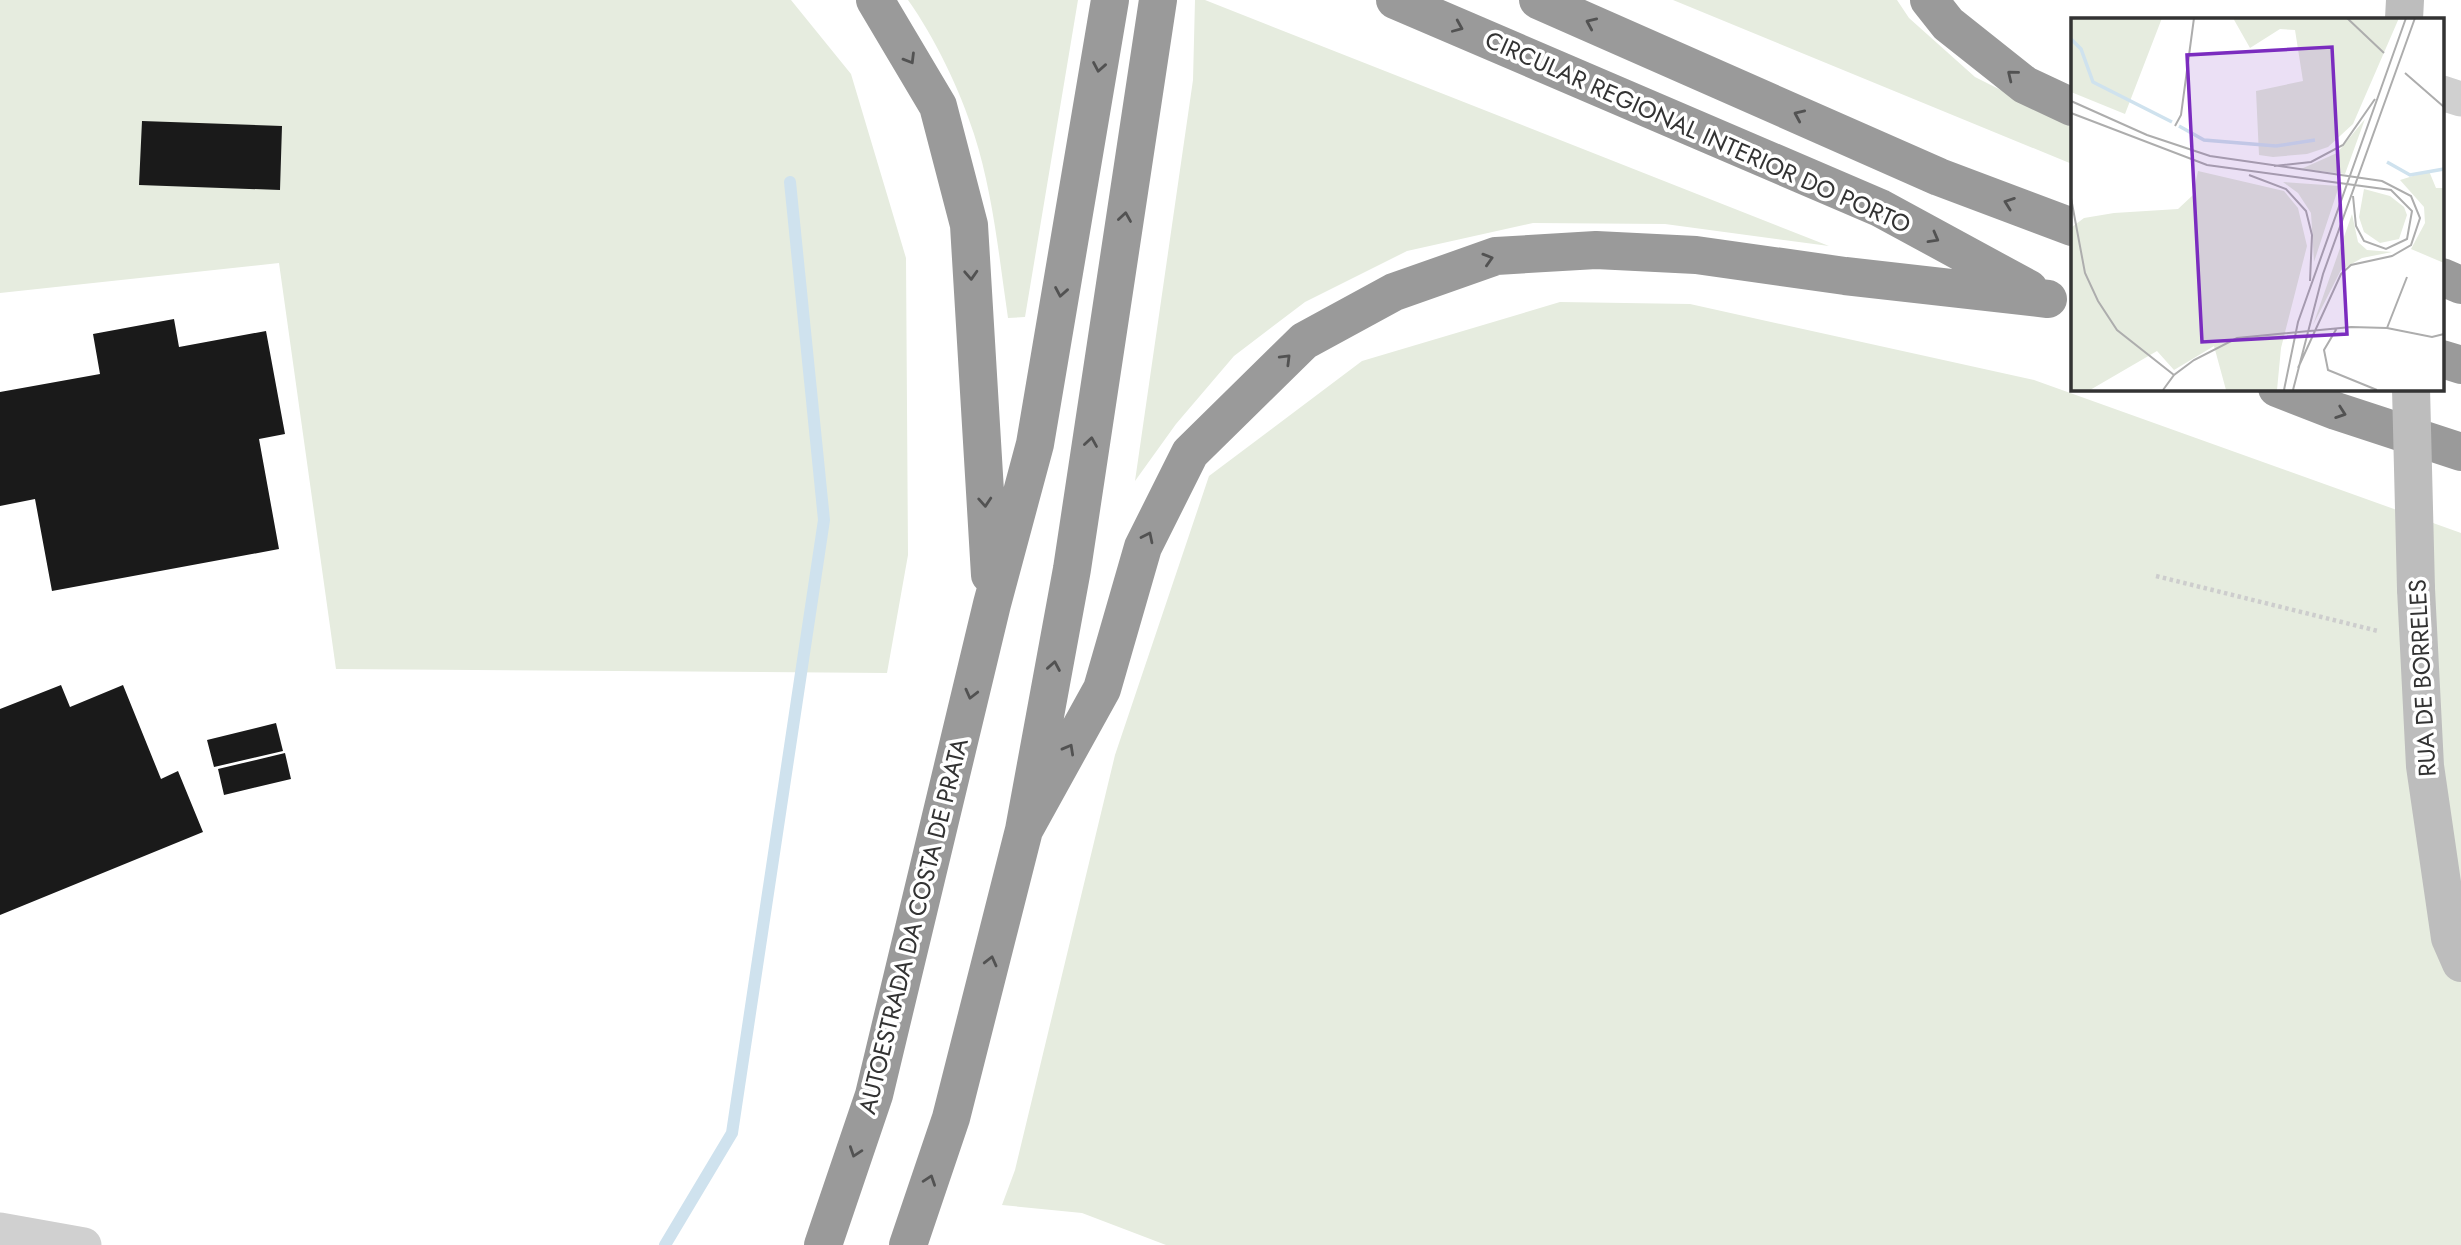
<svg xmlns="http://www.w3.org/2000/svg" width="2461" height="1245" viewBox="0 0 2461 1245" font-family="Jost,sans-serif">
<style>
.green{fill:#e6ecdf}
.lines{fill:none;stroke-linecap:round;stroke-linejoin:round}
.stream{stroke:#cfe2ee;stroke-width:12}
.building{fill:#1a1a1a}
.path{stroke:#cdcdcd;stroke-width:4.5;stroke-dasharray:3.5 3.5;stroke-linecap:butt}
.street{stroke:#d0d0d0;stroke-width:35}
.secondary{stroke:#bdbdbd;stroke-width:38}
.highway{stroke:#9a9a9a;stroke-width:38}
.secondary-bridge{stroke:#bdbdbd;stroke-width:38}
.oneway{stroke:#525252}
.labels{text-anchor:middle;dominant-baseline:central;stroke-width:7;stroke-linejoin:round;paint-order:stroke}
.street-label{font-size:24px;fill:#333;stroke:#fff}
.inset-river{fill:none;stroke:#cfe2ee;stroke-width:3.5}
.inset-road{fill:none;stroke:#adadad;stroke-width:2}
.view{fill:#7b2cbf;fill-opacity:0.15;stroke:#7b2cbf;stroke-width:3.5}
.inset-edge{fill:none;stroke:#333;stroke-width:3.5}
</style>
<rect width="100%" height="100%" fill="#fff"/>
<path class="green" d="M0,0H791L851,74L906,258L908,555L887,673L336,669L279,263L0,293Z
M908,0H1078L1025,317L1008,318C999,257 993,193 974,134C960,90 935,38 908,0Z
M1195,0H1205L1829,246L1665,224L1533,223L1407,251L1305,302L1234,356L1176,424L1135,481L1193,80Z
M1673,0H1897L1909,18L1975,77L2072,126V164Z
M1560,302L1690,304L2034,380L2461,533V1245H1166L1082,1213L1002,1205L1015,1170L1115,755L1209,476L1362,361Z"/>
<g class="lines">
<path class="stream" d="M665,1245L732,1133L824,520L790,182"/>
</g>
<path class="building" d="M142,121L282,126L280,190L139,185Z
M174,319L179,347L266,331L285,434L259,439L279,549L52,591L35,499L0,506V392L100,374L93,334Z
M61,685L70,707L123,685L161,779L178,771L203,832L0,915V709Z
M276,723L283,751L214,767L207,740Z
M285,753L291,779L224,795L218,769Z"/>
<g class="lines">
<path class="path" d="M2156,576L2378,631"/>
<path class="street" d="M2442,93L2461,99
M0,1230L84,1245"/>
<path class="secondary" d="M2404,19L2405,0
M2416,589L2425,766L2450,938L2461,963"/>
<path class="highway" d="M875,0L938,106L969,225L990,575
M1395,0L1880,208L2029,289
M1538,0L1939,177L2072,227
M1929,0L1948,24L2025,85L2072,107
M2442,277L2461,285
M2442,359L2461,365
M2277,388L2336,411L2461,452
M1024,830L1102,689L1143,547L1190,453L1304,341L1394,292L1496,256L1596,250L1696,255L1845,276L2048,299
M823,1245L874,1095L992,604L1035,444L1110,0
M908,1245L951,1118L1024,830L1072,569L1158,0"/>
<path class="secondary-bridge" d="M2411,388L2416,589"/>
</g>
<defs><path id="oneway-chevron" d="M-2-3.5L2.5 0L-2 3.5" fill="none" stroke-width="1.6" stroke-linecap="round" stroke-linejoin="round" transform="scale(1.75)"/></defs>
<g class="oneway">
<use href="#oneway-chevron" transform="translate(1591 23) rotate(-156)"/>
<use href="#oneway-chevron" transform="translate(1458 27) rotate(23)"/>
<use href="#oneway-chevron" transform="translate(910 59) rotate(59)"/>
<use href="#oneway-chevron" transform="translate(1099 67) rotate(100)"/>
<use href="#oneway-chevron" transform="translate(2012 75) rotate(-141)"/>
<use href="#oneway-chevron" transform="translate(1799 115) rotate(-156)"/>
<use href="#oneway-chevron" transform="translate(2009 203) rotate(-160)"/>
<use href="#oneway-chevron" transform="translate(1125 217) rotate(-81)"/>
<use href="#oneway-chevron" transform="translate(1934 238) rotate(29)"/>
<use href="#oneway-chevron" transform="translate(1488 259) rotate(-17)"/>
<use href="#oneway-chevron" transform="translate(971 275) rotate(87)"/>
<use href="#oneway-chevron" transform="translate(1061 292) rotate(100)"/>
<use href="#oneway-chevron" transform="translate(1286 359) rotate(-45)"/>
<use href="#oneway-chevron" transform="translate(2341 413) rotate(19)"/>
<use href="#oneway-chevron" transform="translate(1091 442) rotate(-81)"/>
<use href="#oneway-chevron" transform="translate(985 502) rotate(86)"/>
<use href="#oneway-chevron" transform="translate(1148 537) rotate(-64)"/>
<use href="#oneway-chevron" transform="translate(1054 666) rotate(-80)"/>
<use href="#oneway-chevron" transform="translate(971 694) rotate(104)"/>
<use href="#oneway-chevron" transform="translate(1069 749) rotate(-61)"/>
<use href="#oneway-chevron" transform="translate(991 961) rotate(-76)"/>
<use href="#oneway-chevron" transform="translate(855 1152) rotate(109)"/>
<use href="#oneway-chevron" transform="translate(930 1180) rotate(-71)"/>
</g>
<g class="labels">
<g class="street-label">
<text transform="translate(1698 132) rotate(24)">CIRCULAR REGIONAL INTERIOR DO PORTO</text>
<text transform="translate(2422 678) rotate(-93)">RUA DE BORRELES</text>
<text transform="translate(913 926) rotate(-76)">AUTOESTRADA DA COSTA DE PRATA</text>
</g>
</g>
<g transform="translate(2071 18)">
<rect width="373" height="373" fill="#fff"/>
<path d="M0,0H91L54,96L0,74ZM162,0H328L282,106L257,129L236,136L202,139L188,137L185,73L232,63L224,12L209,11L179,30ZM294,101L274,156L230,151L266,135ZM127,153L213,173L227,190L236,228L210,330L206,372H155L143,328L103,352L86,333L19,372H0L1,209L13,200L43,195L107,191L122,177ZM358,153L365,170H373V245L340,231L354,205L353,189L329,162ZM212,164L268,168L243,244L240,195L227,175ZM293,171L319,178L333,189L336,197L328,221L309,225L293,214L288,199ZM281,196L287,224L296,232L321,234L291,240L270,252L242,307Z" fill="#e6ecdf"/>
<path class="inset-river" d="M0,21L10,31L22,64L101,104M108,108L133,122L205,128L244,122M316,144L339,157L373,151"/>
<path class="inset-road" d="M276,0L313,35M334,55L373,89M0,83L76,117L139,138L311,163L340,178L349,200L340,227L321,238L280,247L270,256L227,350M0,95L136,147L320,172L341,193L336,221L315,231L293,223L285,208L282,178M104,108L110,97L123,0M203,148L240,144L272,127L304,81M178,157L215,171L235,193L241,217L239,263M0,180L14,255L27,283L46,312L103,357M266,310L253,332L257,352L306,372M316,310L336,259M92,372L103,357L123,342L166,320L280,309L316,310L361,319L373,316M213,372L227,304L335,0M222,372L252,256L344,0"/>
<path class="view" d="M261,29L276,316L131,324L116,37Z"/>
<rect width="373" height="373" class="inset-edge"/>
</g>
</svg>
